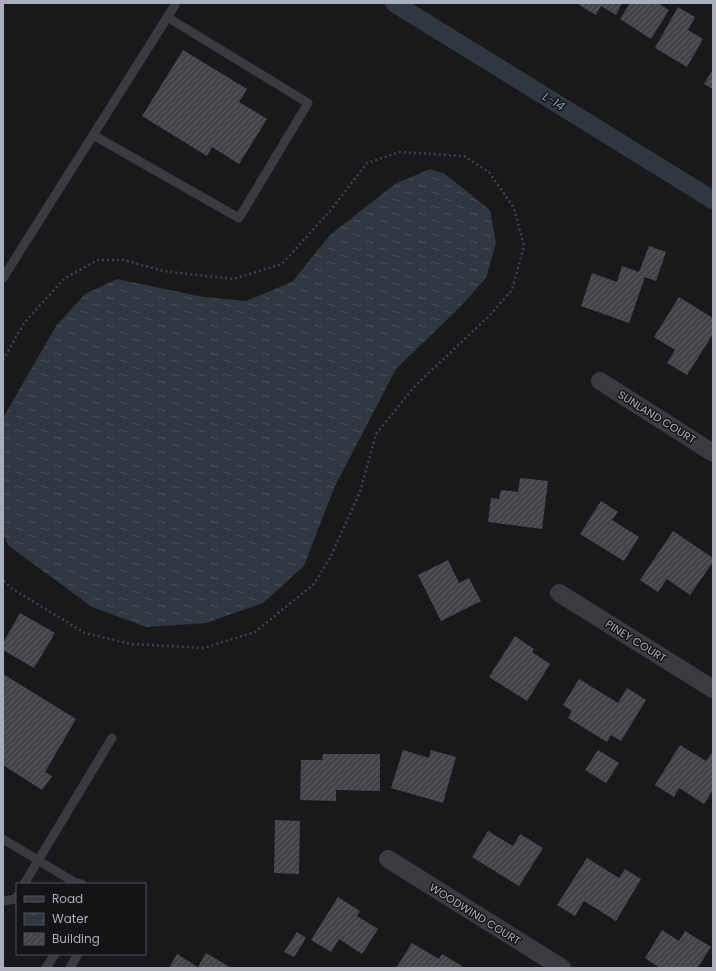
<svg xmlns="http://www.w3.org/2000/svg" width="716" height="971" viewBox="0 0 716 971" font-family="Poppins,sans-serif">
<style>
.water{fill:url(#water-ripples)}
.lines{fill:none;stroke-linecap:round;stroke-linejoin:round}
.canal{stroke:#2f3740;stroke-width:18}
.building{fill:url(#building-hatch)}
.path{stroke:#404248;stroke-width:2.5;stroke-dasharray:2 3;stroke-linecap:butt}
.service{stroke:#3a3b41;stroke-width:9}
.minor{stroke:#3a3b41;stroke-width:18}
.labels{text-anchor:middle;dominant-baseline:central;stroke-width:3;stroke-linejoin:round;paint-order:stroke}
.street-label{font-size:11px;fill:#abafbb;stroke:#141417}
.water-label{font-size:12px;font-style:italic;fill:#829bb6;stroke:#141417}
</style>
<defs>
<pattern id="water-ripples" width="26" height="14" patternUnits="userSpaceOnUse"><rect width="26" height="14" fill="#2f3740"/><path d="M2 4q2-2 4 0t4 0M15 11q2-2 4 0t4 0" fill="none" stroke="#4a515a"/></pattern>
<pattern id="building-hatch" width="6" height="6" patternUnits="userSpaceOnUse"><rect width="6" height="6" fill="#434448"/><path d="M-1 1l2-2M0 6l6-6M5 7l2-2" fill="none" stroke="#5b5c60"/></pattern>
</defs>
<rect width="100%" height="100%" fill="#19191b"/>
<path class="water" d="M430,169L445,174L490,210L496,243L486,278L461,306L396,369L334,488L304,566L263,603L206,623L146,627L92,607L9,546L3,534V418L56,326L85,294L117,279L203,297L246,301L292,282L330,235L395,184Z"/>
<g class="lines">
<path class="canal" d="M394,3L713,200"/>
</g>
<path class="building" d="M580,3H622L616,15L601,6L596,15L579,5Z
M630,3H658L669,10L651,39L620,19Z
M678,7L695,17L688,30L703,39L687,67L655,48Z
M183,50L247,89L239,102L267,119L239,164L212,147L207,156L142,116Z
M713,69V89L704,84Z
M649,246L666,252L656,281L645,277L629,323L581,306L592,273L617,282L622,266L639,272Z
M679,297L713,318V334L687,375L667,363L675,350L654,337Z
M520,478L548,481L542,529L488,522L491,498L499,499L501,490L518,492Z
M601,501L618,512L612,520L639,537L624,561L580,534Z
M673,531L713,558V562L690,595L667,579L658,592L640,580Z
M448,560L459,583L469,578L481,601L441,621L418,575Z
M20,613L55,633L34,668L3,650V643Z
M515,636L534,649L532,652L550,664L527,701L489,677Z
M3,674L76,719L45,772L52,776L42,790L3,765Z
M579,679L618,703L627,688L646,700L621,741L611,735L607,742L568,718L572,711L563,705Z
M680,745L706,761L713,751V790L704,804L679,788L674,797L655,785Z
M403,750L429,758L431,750L456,757L443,803L391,788Z
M598,750L619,763L606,783L585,770Z
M323,754H380V791L336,790V801L300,800L301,760H322Z
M275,820L300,821L299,874L274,873Z
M488,831L513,846L520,834L543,848L519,886L472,857Z
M587,858L619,878L625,869L641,879L616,921L584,901L575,916L557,905Z
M338,897L360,911L357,916L378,929L362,954L339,939L331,952L311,940Z
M662,930L679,941L685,931L711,947L697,968H660L645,958Z
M297,932L306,938L294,957L284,952Z
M412,943L439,959L442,954L462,966L460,968H396Z
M206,953L228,966L227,968H169L177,954L198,967Z"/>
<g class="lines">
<path class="path" d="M3,360L24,323L65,278L98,260H124L163,271L233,279L282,264L330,211L367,163L400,152L464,156L489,172L514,208L524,246L512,290L489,316L415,386L376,434L360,492L330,558L314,584L255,632L204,648L131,644L85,633L11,588L3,580"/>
<path class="service" d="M93,135L239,218L308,103L167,17
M3,278L175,5
M3,839L74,882L82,884
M24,884L112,738
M3,901L15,899L17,896
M46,968L55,954
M70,968L78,954"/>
<path class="minor" d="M600,381L713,453
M559,593L713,689
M388,859L562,968"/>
</g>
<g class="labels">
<g class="street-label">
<text transform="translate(657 417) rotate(32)">SUNLAND COURT</text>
<text transform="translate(636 641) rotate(32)">PINEY COURT</text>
<text transform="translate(475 914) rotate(32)">WOODWIND COURT</text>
</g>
<g class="water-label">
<text transform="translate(554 101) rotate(32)">L-14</text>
</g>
</g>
<rect width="716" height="971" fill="none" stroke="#abafbb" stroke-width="8"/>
<rect x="16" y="883" width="130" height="72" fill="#141417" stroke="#505259"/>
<rect x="24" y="896" width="20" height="6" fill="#3a3b41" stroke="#505259"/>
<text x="52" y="903" font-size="12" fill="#abafbb">Road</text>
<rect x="24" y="913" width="20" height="12" fill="url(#water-ripples)" stroke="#505259"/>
<text x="52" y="923" font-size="12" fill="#abafbb">Water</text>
<rect x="24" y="933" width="20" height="12" fill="url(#building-hatch)" stroke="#505259"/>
<text x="52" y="943" font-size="12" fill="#abafbb">Building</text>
</svg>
